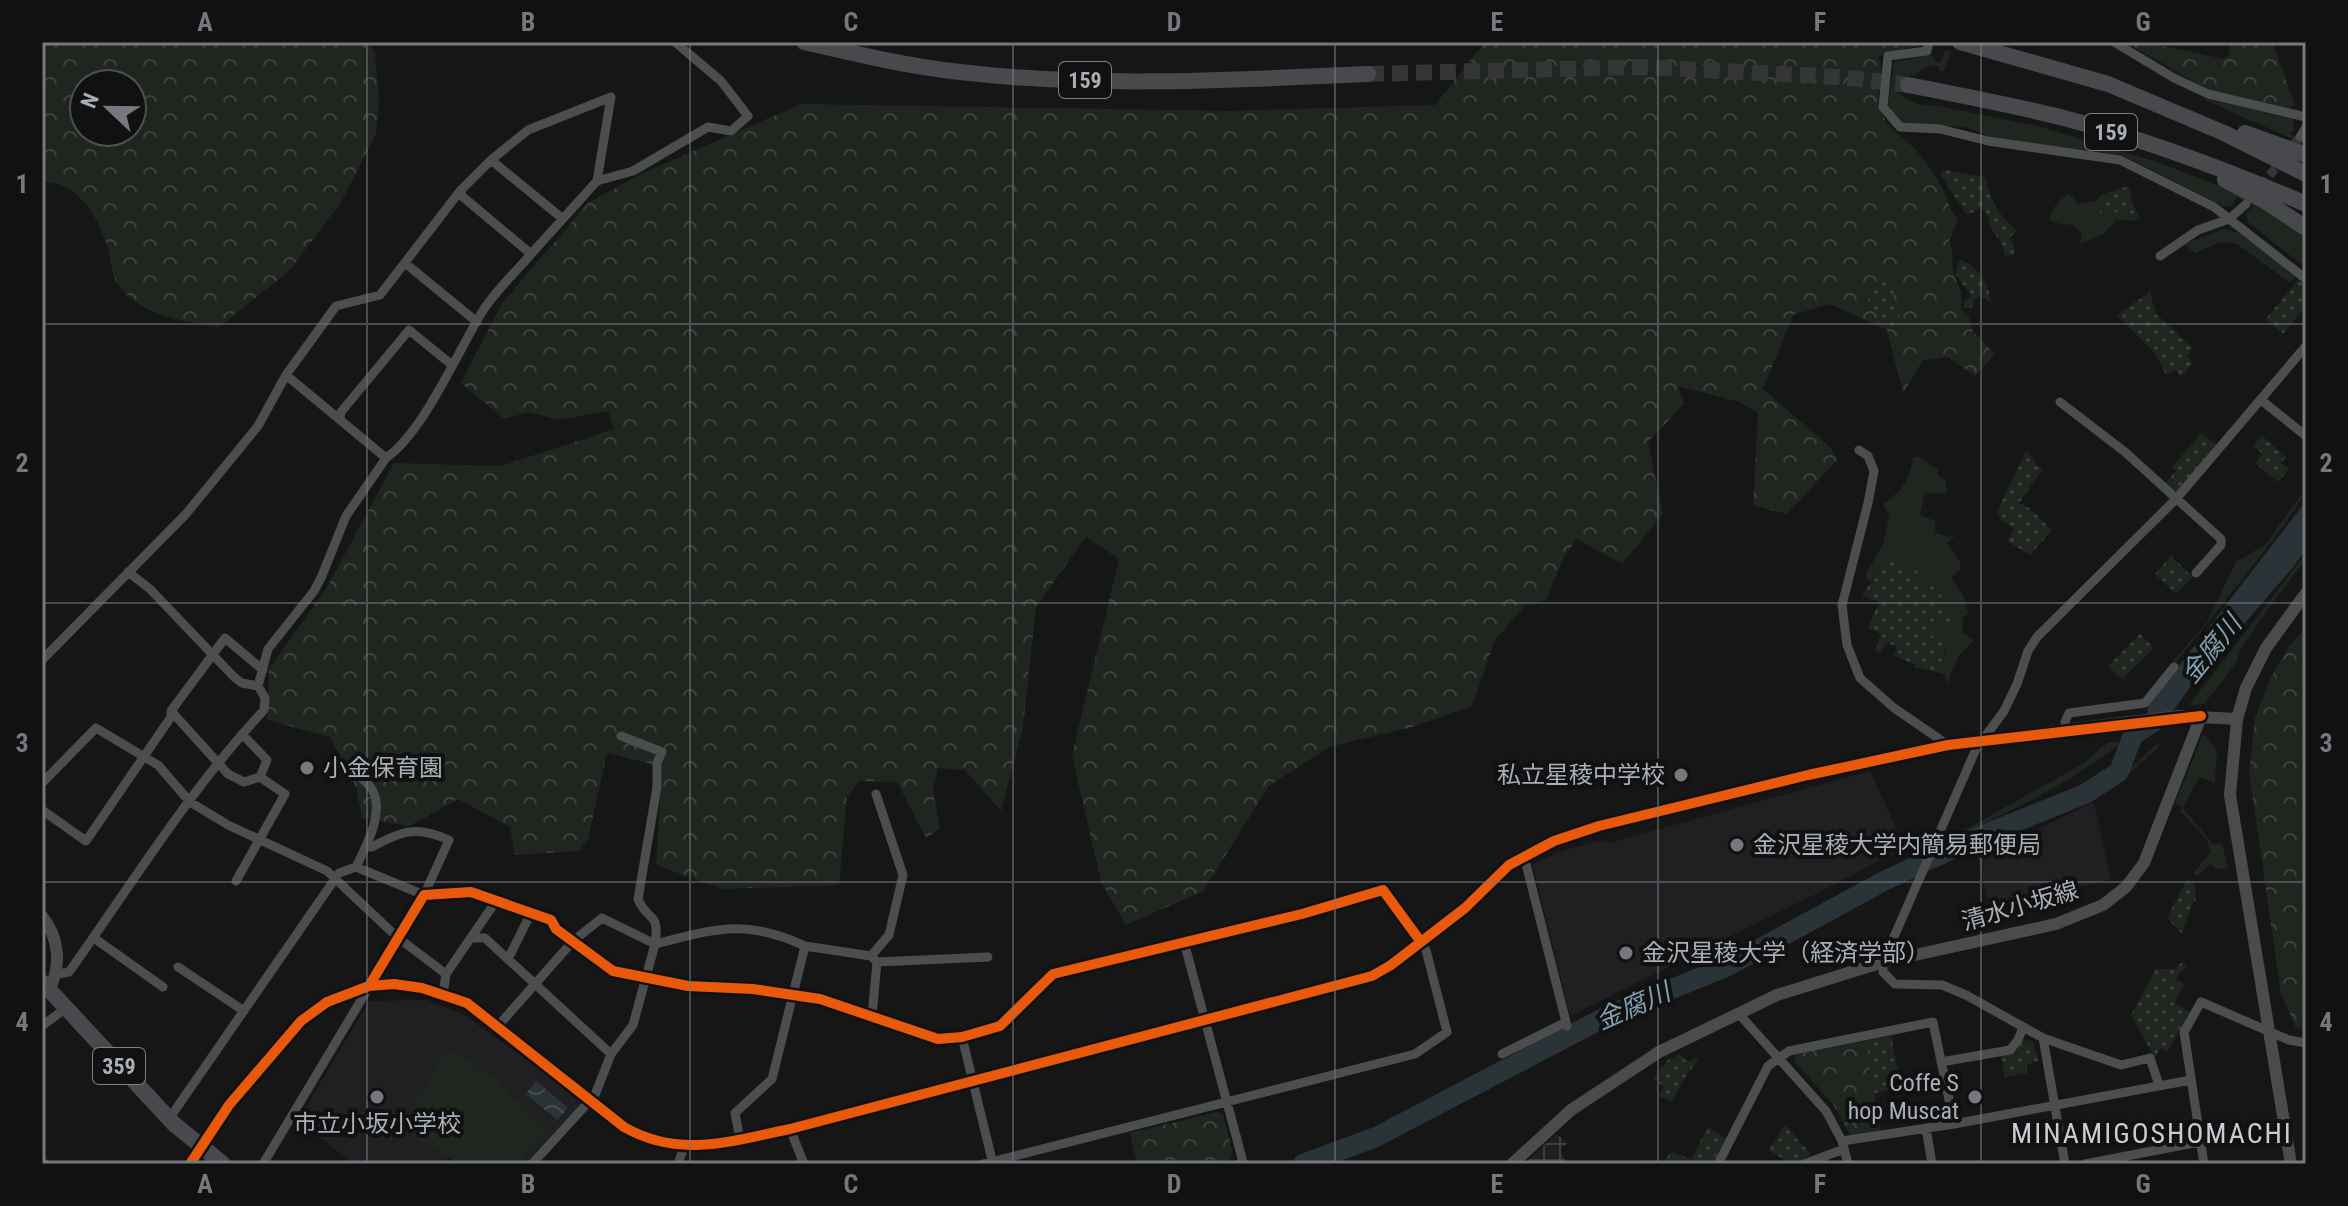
<svg xmlns="http://www.w3.org/2000/svg" width="2348" height="1206" viewBox="0 0 2348 1206" font-family="'Roboto Condensed','Noto Sans JP',sans-serif">
<style>
.built{fill:#202022}
.industrial{fill:url(#industrial-grid)}
.grass{fill:#1f251f}
.forest{fill:url(#forest-crowns);fill-rule:evenodd}
.garden{fill:url(#garden-dots)}
.water{fill:url(#water-waves)}
.lines{fill:none;stroke-linecap:round;stroke-linejoin:round}
.canal{stroke:#2a3338;stroke-width:12}
.river{stroke:#2a3338;stroke-width:20}
.street-tunnel{stroke:#333537;stroke-width:9;stroke-dasharray:9 4.5;stroke-linecap:butt}
.highway-tunnel{stroke:#333537;stroke-width:16;stroke-dasharray:16 8;stroke-linecap:butt}
.street{stroke:#4b4d4f;stroke-width:9}
.secondary{stroke:#4a4b4d;stroke-width:12}
.highway{stroke:#48494c;stroke-width:16}
.cycleway-casing{stroke:#111112;stroke-width:15}
.cycleway{stroke:#e8590c;stroke-width:10}
.grid{fill:none;stroke:#75797f;stroke-width:2;stroke-opacity:0.55}
.poi-dot{fill:#75797f;stroke:#111112;stroke-width:3}
.labels{text-anchor:middle;dominant-baseline:central;stroke-width:8;stroke-linejoin:round;paint-order:stroke}
.shield{fill:#111112;stroke:#7b8086;stroke-width:2}
.shield-label{font-size:22px;font-weight:bold;fill:#a8afb7}
.poi-label{font-size:24px;fill:#a8afb7;stroke:#111112;text-anchor:start}
.street-label{font-size:24px;fill:#a8afb7;stroke:#111112}
.water-label{font-size:26px;font-style:italic;fill:#81a1b0;stroke:#111112}
.quarter-label{font-size:28px;letter-spacing:2px;fill:#c9cdd3;stroke:#111112}
.neatline{fill:none;stroke:#75797f;stroke-width:3}
.grid-label{font-size:26px;text-anchor:middle;font-weight:bold;fill:#75797f}
</style>
<defs>
<pattern id="industrial-grid" width="8" height="8" patternUnits="userSpaceOnUse" patternTransform="scale(2)"><rect width="8" height="8" fill="#202022"/><path d="M0 4h8M4 0v8" fill="none" stroke="#3e3e40"/></pattern>
<pattern id="forest-crowns" width="20" height="18" patternUnits="userSpaceOnUse" patternTransform="scale(2)"><rect width="20" height="18" fill="#1f251f"/><path d="M2 6a3 3 0 1 1 6 0M12 15a3 3 0 1 1 6 0" fill="none" stroke="#3d423d"/></pattern>
<pattern id="garden-dots" width="8" height="8" patternUnits="userSpaceOnUse" patternTransform="scale(2)"><rect width="8" height="8" fill="#1f251f"/><path d="M2 2h.1M6 6h.1" fill="none" stroke="#3d423d" stroke-width="1.8" stroke-linecap="round"/></pattern>
<pattern id="water-waves" width="16" height="10" patternUnits="userSpaceOnUse" patternTransform="scale(2)"><rect width="16" height="10" fill="#2a3338"/><path d="M0 5q4-4 8 0t8 0" fill="none" stroke="#464e53"/></pattern>
</defs>
<rect width="100%" height="100%" fill="#161617"/>
<path class="built" d="M1870,771L1905,847L1818,893L1570,1016L1533,866L1537,862L1564,850L1604,840L1609,843Z
M2094,802L2111,880L1989,906L1978,857Z
M427,1000L464,1015L535,1065L580,1103V1109L527,1164H457L449,1158L445,1164H353L298,1120L369,1001Z"/>
<path class="industrial" d="M1556,1134L1568,1142L1561,1150L1567,1164H1524Z"/>
<path class="grass" d="M1946,50L1951,52L1944,71H1940L1937,66C1927,66 1923,68 1916,75C1906,76 1900,77 1895,86L1897,93L1917,104L1939,106L2037,126L2154,161L2242,194L2306,233V268L2249,223L2245,214L2253,206L2237,197L2232,206H2223L2122,155L1994,138L1965,127L1899,123L1888,104L1894,62L1929,55L1935,58V62H1940Z
M2198,97L2293,119L2294,130L2290,134L2306,142V145Z
M2069,193L2078,204L2095,201L2103,217L2115,212L2140,218L2133,221L2116,220L2105,233L2080,244L2082,235L2073,224L2063,225L2049,220C2050,208 2061,200 2069,193Z
M2224,229C2252,233 2275,259 2296,276L2290,283L2237,244L2220,242L2195,253L2184,244Z
M1918,456L1938,470V475L1946,481V494L1925,493L1920,515L1935,521V533L1950,537L1958,533L1947,543L1960,561V570L1951,577L1964,597L1968,614L1963,617L1962,632L1974,640L1958,657L1947,684L1942,662L1947,650L1926,634L1930,623L1949,627L1938,587L1920,581L1886,559L1871,581L1867,579L1866,574L1884,542L1889,516L1883,504C1901,492 1910,480 1913,458Z
M2306,488C2306,504 2193,640 2175,664L2172,662L2207,622L2236,562L2266,544Z
M2306,501V506L2153,709H2147Z
M2306,553V559L2265,613L2241,649L2235,665L2204,704L2189,705Z
M2203,734L2217,750L2215,783L2199,777L2183,808L2213,844L2222,843L2228,868L2216,869L2211,864L2197,876L2193,873L2211,852L2207,840L2180,811L2183,808L2175,803Z
M2108,742L2121,743C2069,784 2007,814 1947,840L2082,764Z
M2157,744L2161,745L2123,779L2110,787L1937,868L2103,787L2124,774Z
M448,1048L499,1080L506,1090L549,1129L516,1164H460L400,1129Z"/>
<path class="forest" d="M42,42H370L375,54L379,98L376,134L341,202L289,271L219,327C185,322 135,315 116,281C111,271 111,256 107,245C98,216 76,180 42,182ZM132,84V132H84V84Z
M1485,42H1921L1920,45L1878,56C1886,72 1876,88 1879,104C1883,128 1907,138 1921,156C1928,165 1936,176 1942,187C1948,198 1949,210 1958,220L1949,242C1955,253 1951,264 1954,275C1960,291 1963,289 1961,308L1968,315L1973,332L1995,354L1975,376L1948,357L1923,360L1903,393L1887,330L1830,304L1793,315L1763,389L1831,448L1837,460L1787,514L1753,505L1758,413L1739,402L1678,386L1684,404L1648,442L1663,514L1622,564L1577,539L1564,557L1546,600L1526,605L1495,640L1472,706L1412,727L1329,747L1269,786L1203,891L1126,925L1101,882L1072,755L1119,559L1086,537L1036,607L1023,727L1001,811L965,770L938,768L933,791L940,829L926,838L897,782L859,781L847,797L839,885L723,889L656,865L662,771L647,763L607,753L588,839L579,851L515,855L510,827L458,799L409,826L362,818L356,787L330,737L267,720L269,669L326,589L394,463L501,466L614,429L608,411L558,420L529,412L504,419L461,383L502,303L588,203L641,174L801,104L1230,111L1435,105Z
M2125,42H2145L2224,59L2229,55L2230,42H2272L2295,105L2288,109L2207,89Z
M2306,628V737L2302,766L2306,791V1030L2296,1028L2281,994L2249,772L2255,718L2270,679L2290,645Z
M1866,1041L1881,1133L1855,1138L1850,1134L1833,1104L1794,1061L1797,1054Z
M1217,1112L1223,1114L1233,1154L1230,1160L1222,1164H1137L1130,1133Z"/>
<path class="garden" d="M1944,170L1985,177C1989,196 2000,220 2018,230L2009,238L2014,245L2015,255L2005,256C2003,243 2000,241 1993,231C1986,220 1994,221 1981,208L1967,215L1940,174Z
M2129,186L2132,203L2140,218L2115,212L2103,217L2095,201L2106,193Z
M1960,259C1980,268 1988,284 1992,304L1980,296L1975,299L1972,308H1964V302L1971,296L1955,273Z
M1882,272L1888,275L1894,283L1893,295L1904,330L1885,323L1868,306L1869,294Z
M2299,278L2306,283V306L2283,334L2266,319Z
M2150,292L2156,314L2193,348L2187,357L2193,363L2181,377L2176,370L2166,375L2155,353L2117,315Z
M2201,433L2218,446L2178,491H2173L2165,483L2176,471L2172,467Z
M2262,436L2286,457L2281,463L2289,469L2278,482L2255,463L2263,454L2253,446Z
M2026,451L2042,470L2019,503L2029,508L2052,530L2030,555L2007,541L2014,529L1998,517L1999,514L1997,512Z
M2171,556L2193,577L2176,594L2155,574Z
M1886,559L1913,567L1920,576V581L1938,587L1946,611L1951,614L1949,627L1930,623L1926,634L1948,640L1942,662L1945,674L1916,667L1915,664L1893,656L1898,647L1887,643L1878,654L1875,650L1881,634L1868,628L1879,602L1862,596Z
M2140,634L2154,648L2122,679L2108,666Z
M2187,879L2195,885L2196,900L2193,902L2182,934L2167,918Z
M2182,962L2188,967L2177,975V980L2184,984L2175,1003L2190,1012L2167,1052L2160,1049L2155,1058L2131,1015L2156,969H2174Z
M1891,1036L1901,1088L1874,1093L1866,1041Z
M2023,1040L2033,1041L2039,1061L2027,1064V1073L2005,1077L2001,1055L2015,1051Z
M1680,1054L1685,1060L1690,1061L1696,1057L1698,1060L1684,1079L1672,1102L1659,1096L1664,1086L1653,1079L1668,1060Z
M1785,1125L1811,1154C1791,1169 1789,1162 1769,1150Z
M1708,1127L1726,1139L1712,1164H1643L1646,1159L1662,1163L1671,1152L1691,1159Z"/>
<path class="water" d="M536,1081L568,1108L557,1120L526,1094Z"/>
<g class="lines">
<path class="canal" d="M2152,723L2154,708L2306,511"/>
<path class="river" d="M1303,1164L1376,1137L1613,1013L1726,967L1884,881L1978,837L2085,794L2119,772L2133,735L2152,723L2186,676L2286,560L2306,532"/>
<path class="street-tunnel" d="M2261,186L2300,137"/>
<path class="highway-tunnel" d="M1368,74L1642,67L1840,77L1908,85"/>
<path class="street" d="M1929,42L1927,51L1888,56L1883,107L1900,127L1940,129L1988,141L2120,160L2214,207L2306,279
M2114,42L2174,78L2208,94L2306,117
M2300,137L2306,127
M491,160L563,219
M531,254L597,181L633,171L708,127L731,131L748,116L721,81L675,42
M2160,256L2198,230L2229,219L2246,204
M405,263L477,322
M286,375L386,458
M2261,400L2306,436
M2060,402L2125,452L2221,539V545L2196,573
M340,419L341,412L409,330L452,365
M1859,450L1868,456L1874,471L1868,503L1842,605L1847,645L1860,678L1894,708L1948,745
M128,572L150,589L234,677L242,683L258,686
M42,660L186,514L258,426L286,375L336,306L380,295L460,191L491,160L528,130L611,97L597,181
M171,711L228,774L244,782L260,777L285,794L236,881
M2066,731L2065,722L2069,713L2145,703L2174,667
M242,734L267,760L260,777
M42,783L96,728L158,765L190,802L228,825L327,871L397,937L446,974L443,995
M42,810L86,841L171,717V711L225,638L263,670
M1524,856L1567,1026
M356,867L424,895L449,840C417,826 403,830 372,847H366
M94,938L163,987
M472,938H485L611,1054
M1184,942L1243,1162L1239,1164
M805,946L871,956L877,962L872,1016
M871,956L889,935L903,875L876,794
M508,959L531,913
M877,962L988,957
M178,967L244,1011
M58,974L69,972C132,884 190,789 264,710L265,698L258,686L268,649L314,591L321,578L346,516L386,458C423,433 458,351 482,312C495,291 515,273 531,254L463,197L460,191
M446,974L496,901
M1739,1014L1826,1111L1842,1141L1848,1164
M42,1026L66,1008
M498,1026L573,941L602,918L655,944C660,910 648,923 638,899L657,787V763L662,752L621,736
M962,1037L993,1164
M2043,1038L2065,1164
M1502,1054L1566,1022
M1941,1062L2010,1050L2018,1040L2023,1027
M2159,1085L2150,1058L2121,1065L2043,1038L1966,995L1942,985L1895,984L1883,972V962L1976,749L2004,711L2017,684L2028,651L2037,637L2176,499L2306,346
M169,1119L339,873L356,867C366,846 384,815 373,791C367,780 353,772 343,765
M1926,1128L1932,1164
M790,1129L804,1164
M1842,1141L1954,1124L2191,1080
M42,1162L45,1164
M263,1164L424,895L471,892L551,920L556,929L613,971L688,986L753,989L820,999L938,1039L962,1037L1000,1026L1053,974L1302,914L1383,890L1426,950L1447,1032L1415,1054L983,1164
M532,1164L595,1095L611,1054L633,1025L655,944C716,929 744,918 805,946L772,1079L735,1113L740,1140
M678,1164L685,1144
M1718,1164L1768,1066L1789,1051L1933,1022L1954,1124
M1804,1164L1844,1149
M2085,1164L2199,1142
M2204,1164L2184,1032L2201,1002L2289,1040L2306,1043"/>
<path class="secondary" d="M42,916C59,938 62,965 49,990
M190,1164L229,1105L301,1021L327,1002L369,986L394,984L422,988L467,1003L624,1127C680,1159 731,1141 790,1129L1372,976L1391,965L1465,908L1509,865L1554,841L1599,826L1808,775L1966,742L2179,716L2237,719
M1512,1164L1571,1110L1659,1052L1777,995L1883,962L2056,924L2103,905L2126,887L2144,863L2201,716
M2291,1164L2230,795L2237,719L2246,688L2266,648L2306,593"/>
<path class="highway" d="M804,42C856,54 907,66 960,72C1095,88 1233,80 1368,74
M1960,42L2108,84L2224,133L2306,174
M1908,85C1960,95 2012,105 2064,118C2147,140 2227,170 2306,204
M2245,133L2306,155
M2225,180L2265,201L2306,228
M42,982L174,1124L223,1164"/>
<g class="cycleway-casing">
<path id="cycleway" d="M369,986L424,895L471,892L551,920L556,929L613,971L688,986L753,989L820,999L938,1039L962,1037L1000,1026L1053,974L1302,914L1383,890L1421,942
M190,1164L229,1105L301,1021L327,1002L369,986L394,984L422,988L467,1003L624,1127C680,1159 731,1141 790,1129L1372,976L1391,965L1465,908L1509,865L1554,841L1599,826L1808,775L1948,745L2201,716"/>
</g>
<use href="#cycleway" class="cycleway"/>
</g>
<path class="grid" d="M367,42V1164M690,42V1164M1013,42V1164M1335,42V1164M1658,42V1164M1981,42V1164M42,324H2306M42,603H2306M42,882H2306"/>
<g class="poi-dot">
<circle cx="307" cy="768" r="8"/>
<circle cx="1681" cy="775" r="8"/>
<circle cx="1737" cy="845" r="8"/>
<circle cx="1626" cy="953" r="8"/>
<circle cx="377" cy="1097" r="8"/>
<circle cx="1975" cy="1097" r="8"/>
</g>
<g class="labels">
<g class="shield">
<rect x="1059" y="62" width="52" height="36" rx="6"/>
<rect x="2085" y="114" width="52" height="36" rx="6"/>
<rect x="93" y="1048" width="52" height="36" rx="6"/>
</g>
<g class="shield-label">
<text x="1085" y="80">159</text>
<text x="2111" y="132">159</text>
<text x="119" y="1066">359</text>
</g>
<g class="poi-label">
<text x="323" y="768">小金保育園</text>
<text x="1665" y="775" text-anchor="end">私立星稜中学校</text>
<text x="1753" y="845">金沢星稜大学内簡易郵便局</text>
<text x="1642" y="953">金沢星稜大学（経済学部）</text>
<text x="1959" y="1083" text-anchor="end">Coffe S<tspan x="1959" dy="28">hop Muscat</tspan></text>
<text x="377" y="1124" text-anchor="middle">市立小坂小学校</text>
</g>
<g class="street-label">
<text transform="translate(2020 906) rotate(-16)">清水小坂線</text>
</g>
<g class="water-label">
<text transform="translate(2211 649) rotate(-51)">金腐川</text>
<text transform="translate(1633 1006) rotate(-24)">金腐川</text>
</g>
<g class="quarter-label">
<text x="2152" y="1133">MINAMIGOSHOMACHI</text>
</g>
</g>
<rect width="2348" height="1206" fill="none" stroke="#111112" stroke-width="88"/>
<g transform="translate(108 108) rotate(292)"><circle r="38" fill="#111112" stroke="#4d5054" stroke-width="2"/>
<path d="M0-6L14 30L0 20L-14 30Z" fill="#75797f"/>
<text y="-12" font-size="22" font-weight="bold" text-anchor="middle" fill="#a8afb7">N</text>
</g>
<rect x="44" y="44" width="2260" height="1118" class="neatline"/>
<g class="grid-label">
<text x="205" y="31">A</text>
<text x="528" y="31">B</text>
<text x="851" y="31">C</text>
<text x="1174" y="31">D</text>
<text x="1497" y="31">E</text>
<text x="1820" y="31">F</text>
<text x="2143" y="31">G</text>
<text x="22" y="193">1</text>
<text x="2326" y="193">1</text>
<text x="22" y="472">2</text>
<text x="2326" y="472">2</text>
<text x="22" y="752">3</text>
<text x="2326" y="752">3</text>
<text x="22" y="1031">4</text>
<text x="2326" y="1031">4</text>
<text x="205" y="1193">A</text>
<text x="528" y="1193">B</text>
<text x="851" y="1193">C</text>
<text x="1174" y="1193">D</text>
<text x="1497" y="1193">E</text>
<text x="1820" y="1193">F</text>
<text x="2143" y="1193">G</text>
</g>
</svg>
